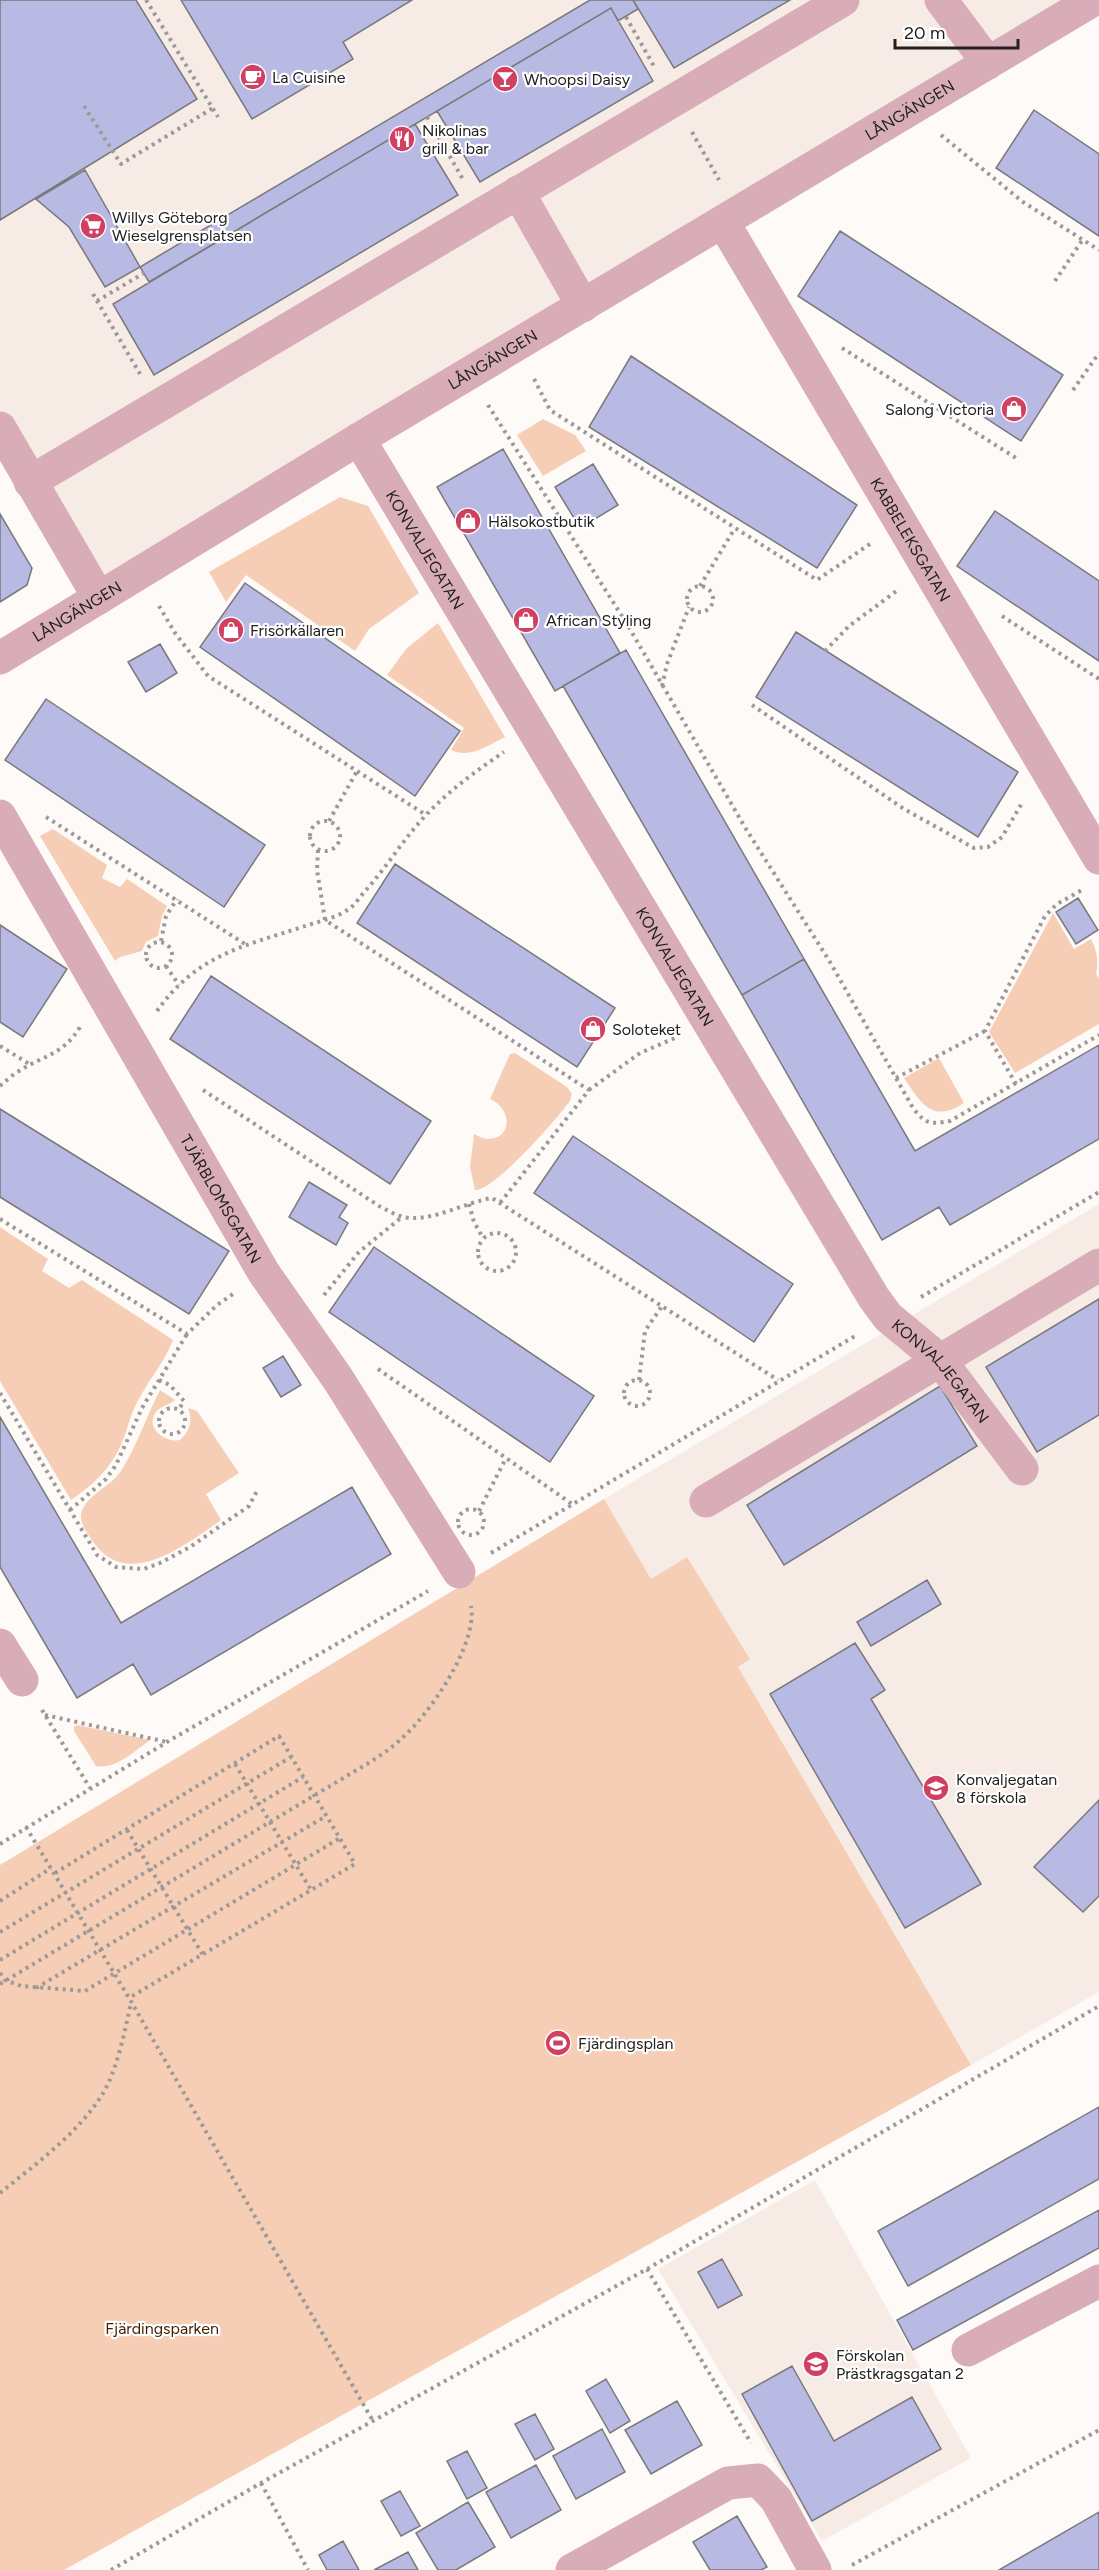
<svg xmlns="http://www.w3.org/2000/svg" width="1099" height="2570" viewBox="0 0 1099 2570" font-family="Figtree,sans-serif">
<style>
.built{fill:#f7ece5}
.green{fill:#f6ceb5}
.building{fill:#b8bae3;stroke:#79797c;stroke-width:1.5}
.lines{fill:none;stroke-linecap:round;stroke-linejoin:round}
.path{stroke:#9c9998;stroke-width:4;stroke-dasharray:3 4.5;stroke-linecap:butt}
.minor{stroke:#d8adb7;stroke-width:33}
.labels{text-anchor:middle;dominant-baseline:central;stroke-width:4.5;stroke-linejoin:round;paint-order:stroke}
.poi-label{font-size:16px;fill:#222120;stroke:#fff;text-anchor:start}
.street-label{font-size:16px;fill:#222120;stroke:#fff}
.park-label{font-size:16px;fill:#431e00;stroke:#fff}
</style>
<rect width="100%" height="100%" fill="#fefaf8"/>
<path class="built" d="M0,0H1078L105,583L0,413Z
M1099,1204V1992L971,2065L738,1667L750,1659L687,1558L651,1579L604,1499Z
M815,2180L971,2458L822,2541L658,2269Z"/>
<path class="green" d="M543,419L575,435L586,451L543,476L517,435Z
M340,497L368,506L419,593L369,629L355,651L246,575L226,602L209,572Z
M438,623L505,737C489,745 470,759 451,750L464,728L387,675L406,649Z
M53,829L107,865L102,878L120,887L127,879L167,906L162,916L158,936L146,942L142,951L120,957L115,961L40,836Z
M1053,913L1074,949L1091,939C1097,950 1099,962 1096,974L1099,978V1024L1015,1073L989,1032Z
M515,1053L567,1087L572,1094L570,1101C558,1118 493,1192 475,1190L470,1167L474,1134C478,1136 484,1139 488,1139C513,1139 512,1108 490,1099L510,1054Z
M939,1058L964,1103C932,1124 921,1103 904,1078Z
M0,1227L48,1259L42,1271L69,1288L82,1280L173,1340C165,1361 151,1377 140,1397C131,1411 128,1429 121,1445C111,1468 92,1486 71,1500L0,1381Z
M160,1390L175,1400C170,1405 161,1405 156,1412C144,1428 166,1443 180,1440C190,1431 193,1421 188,1408L197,1411L239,1473L206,1494L221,1520C187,1544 128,1591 94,1543C89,1536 80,1524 81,1515C83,1498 108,1487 118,1475C133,1456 148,1413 160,1390Z
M604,1499L651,1579L687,1557L750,1659L738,1667L971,2065L64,2570H0V1865Z
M77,1725L150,1740C135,1751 115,1770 96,1766L74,1731V1727Z"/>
<path class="building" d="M0,0H136L197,99L0,220Z
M181,0H412L343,42L353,59L252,119Z
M590,0H633L638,9L618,21L611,8L149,282L140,267Z
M633,0H790L674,68Z
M611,8L653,81L480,182L437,111Z
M1034,110L1099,154V236L996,168Z
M415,124L458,195L154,375L113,304Z
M85,170L140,267L105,287L69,227L36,199Z
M840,231L1063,375L1021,441L798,296Z
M631,356L857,505L817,568L589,427Z
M503,449L620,653L555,691L437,487Z
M593,464L618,505L580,528L555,487Z
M995,511L1099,581V661L957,566Z
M0,514L32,568L27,585L0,602Z
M245,583L460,731L415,796L200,647Z
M796,632L1018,772L978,837L756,697Z
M160,644L177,673L146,692L128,662Z
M626,650L804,959L742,995L563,686Z
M46,699L265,845L224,907L5,760Z
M395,864L615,1008L577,1067L357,923Z
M1078,898L1098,930L1076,944L1056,912Z
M0,925L67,969L23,1037L0,1022Z
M804,959L915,1151L1099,1045V1139L950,1225L939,1207L882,1240L742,995Z
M211,976L431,1121L390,1184L170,1039Z
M0,1109L229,1251L189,1314L0,1197Z
M573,1136L793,1284L754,1342L534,1193Z
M309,1182L347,1205L339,1217L348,1223L336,1245L289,1217Z
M374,1247L594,1396L550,1462L329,1312Z
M1099,1299V1415L1037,1452L986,1367Z
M283,1356L301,1385L281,1397L263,1368Z
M940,1386L977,1446L784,1565L747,1505Z
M0,1417L121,1623L352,1487L391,1554L151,1695L133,1664L77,1698L0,1567Z
M927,1580L941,1604L871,1646L857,1622Z
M855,1643L885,1690L871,1699L981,1884L905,1928L770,1694Z
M1099,1800V1896L1083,1912L1034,1867Z
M1099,2107V2179L908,2286L878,2231Z
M1099,2210V2248L913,2350L897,2320Z
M722,2259L742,2295L718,2308L698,2272Z
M792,2366L834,2441L912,2397L941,2449L812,2521L742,2394Z
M606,2379L630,2421L610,2433L586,2391Z
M677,2401L702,2445L651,2474L625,2430Z
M535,2414L554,2449L535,2460L515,2424Z
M602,2429L625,2472L576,2499L553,2456Z
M467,2451L487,2488L467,2499L447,2461Z
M536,2465L561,2510L511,2538L486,2492Z
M400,2491L420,2526L401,2536L381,2501Z
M468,2502L495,2547L456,2570H438L416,2533Z
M1099,2512V2570H999Z
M737,2516L767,2567L761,2570H710L693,2542Z
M343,2541L359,2570H327L319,2555Z
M408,2552L418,2570H374Z"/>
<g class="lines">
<path class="path" d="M146,0L218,117
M626,17L655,68
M84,106L121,164L213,108
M427,117L464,181
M692,132L719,180
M941,135L1023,202L1099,250
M1055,281L1083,239
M93,294L140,374
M97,301L144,273
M842,348L1016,458
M534,379L550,410L817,580L870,544
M1073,390L1099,353
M488,405L627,624L746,829L830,962L913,1108C926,1125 930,1124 950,1121L1099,1035
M687 599a13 13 0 1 1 26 0a13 13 0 1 1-26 0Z
M700,586L735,528
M159,606L175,633L208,676L426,815
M1002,616L1099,679
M825,651L849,626L898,590
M662,686L667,664L689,607
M752,705L904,809L974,848L988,847L1002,837L1022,803
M46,817L245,944
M310 836a15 15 0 1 1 30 0a15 15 0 1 1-30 0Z
M329,821L357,771
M318,850L317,870L325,920L589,1090L500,1203
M161,941L166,916L177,899
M146 955a13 13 0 1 1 26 0a13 13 0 1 1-26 0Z
M166,966L179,985
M157,1011C197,955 241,947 302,927C317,922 336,918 349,909C356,904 361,895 367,889C388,865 405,837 427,814C450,790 477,770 504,752
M0,1046L31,1065
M896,1078L985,1031
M1016,1084L985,1031L1045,916L1057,904L1082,890
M0,1086C6,1081 12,1075 19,1071C44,1055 63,1055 80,1027
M203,1090L379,1206C386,1209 393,1214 400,1216C427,1225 465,1202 492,1198L778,1380
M589,1090L640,1053L675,1038
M469,1204L474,1222L483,1238
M0,1219L187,1334L217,1305L233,1294
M478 1252a19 19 0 1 1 38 0a19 19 0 1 1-38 0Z
M324,1295L359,1252L402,1217
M921,1297L1099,1192
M378,1369L572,1504
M624 1393a13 13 0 1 1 26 0a13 13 0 1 1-26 0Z
M159,1380L170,1385L184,1401L179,1409
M639,1380L645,1331L662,1306
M0,1393L97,1555L116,1567L144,1569L160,1563L190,1547L249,1506L258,1489
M159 1421a13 13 0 1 1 26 0a13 13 0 1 1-26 0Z
M458 1522a13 13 0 1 1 26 0a13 13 0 1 1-26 0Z
M70,1510L106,1479L116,1465L142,1408L187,1334
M479,1511L506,1458
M491,1553L855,1336
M42,1710L90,1788
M45,1715L167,1742
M235,1764L311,1890
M26,1827L129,1998L373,2421
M127,1830L203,1955
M0,1844L167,1742L428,1591
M55,1873L279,1736L355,1864L129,1998
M0,1901L51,1868
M0,1932L291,1757
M0,1960L303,1777
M0,1973L5,1980L21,1986L85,1991L340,1838
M0,1984L355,1771C371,1762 387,1752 401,1739C429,1715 478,1644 471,1606
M36,1988L326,1816
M0,2193C36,2164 77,2134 102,2095C117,2071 125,2030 131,2003
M647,2269L751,2443
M261,2483L308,2570
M852,2565L1099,2430
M111,2570L261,2483L647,2269L1099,2006"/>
<g class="minor">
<path d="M941,0L988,63"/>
<path d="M518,192L583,306"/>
<path id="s1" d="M723,222L1099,858"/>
<path d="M0,428L99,598"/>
<path id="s2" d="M359,439L874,1298L888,1317L940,1360L1022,1469"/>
<path d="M30,482L843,0"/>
<path id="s3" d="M0,658L359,439L1093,0"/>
<path id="s4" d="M0,816L264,1273L338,1379L459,1572"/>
<path d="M706,1501L1099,1265"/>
<path d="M0,1645L22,1680"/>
<path d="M968,2350L1099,2281"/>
<path d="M572,2570L728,2483L758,2480L776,2499L815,2570"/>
</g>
</g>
<defs>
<g id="cafe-disc" transform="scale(1.35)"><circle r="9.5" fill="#cf4061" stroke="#fff"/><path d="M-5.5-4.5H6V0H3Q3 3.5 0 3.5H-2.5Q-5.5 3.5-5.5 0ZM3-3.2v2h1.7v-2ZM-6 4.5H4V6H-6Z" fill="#fff"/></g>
<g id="bar-disc" transform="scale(1.35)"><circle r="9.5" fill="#cf4061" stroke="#fff"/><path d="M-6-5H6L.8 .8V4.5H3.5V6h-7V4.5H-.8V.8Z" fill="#fff"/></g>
<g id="restaurant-disc" transform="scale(1.35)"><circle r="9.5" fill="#cf4061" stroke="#fff"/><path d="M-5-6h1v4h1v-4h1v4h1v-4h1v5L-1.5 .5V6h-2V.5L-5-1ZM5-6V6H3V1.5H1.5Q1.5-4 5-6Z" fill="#fff"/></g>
<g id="supermarket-disc" transform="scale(1.35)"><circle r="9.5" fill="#cf4061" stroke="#fff"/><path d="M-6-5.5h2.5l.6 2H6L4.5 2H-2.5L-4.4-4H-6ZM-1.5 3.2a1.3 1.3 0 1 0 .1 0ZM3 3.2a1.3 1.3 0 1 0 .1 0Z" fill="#fff"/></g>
<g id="shop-disc" transform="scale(1.35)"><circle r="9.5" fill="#cf4061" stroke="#fff"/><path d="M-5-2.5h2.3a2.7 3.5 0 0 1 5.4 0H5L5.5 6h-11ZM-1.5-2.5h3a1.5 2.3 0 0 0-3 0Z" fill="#fff"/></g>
<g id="school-disc" transform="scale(1.35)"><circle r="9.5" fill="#cf4061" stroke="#fff"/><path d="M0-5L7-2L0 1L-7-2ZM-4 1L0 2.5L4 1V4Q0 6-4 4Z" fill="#fff"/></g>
<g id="stadium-disc" transform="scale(1.35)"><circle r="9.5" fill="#cf4061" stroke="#fff"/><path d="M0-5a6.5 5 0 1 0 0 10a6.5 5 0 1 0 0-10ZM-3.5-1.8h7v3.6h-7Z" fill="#fff"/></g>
</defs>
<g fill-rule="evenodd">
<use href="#cafe-disc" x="253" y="77"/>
<use href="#bar-disc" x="505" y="79"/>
<use href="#restaurant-disc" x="402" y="139"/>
<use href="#supermarket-disc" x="93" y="226"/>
<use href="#shop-disc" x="1014" y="409"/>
<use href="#shop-disc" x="468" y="521"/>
<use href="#shop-disc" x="526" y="620"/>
<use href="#shop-disc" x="231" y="630"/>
<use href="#shop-disc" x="593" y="1029"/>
<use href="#school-disc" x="936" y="1788"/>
<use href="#stadium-disc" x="558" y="2043"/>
<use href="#school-disc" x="816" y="2364"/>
</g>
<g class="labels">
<g class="poi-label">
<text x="272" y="77">La Cuisine</text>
<text x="524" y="79">Whoopsi Daisy</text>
<text x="422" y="130">Nikolinas<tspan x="422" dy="18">grill &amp; bar</tspan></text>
<text x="112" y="217">Willys Göteborg<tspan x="112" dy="18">Wieselgrensplatsen</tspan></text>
<text x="994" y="409" text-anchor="end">Salong Victoria</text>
<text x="488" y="521">Hälsokostbutik</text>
<text x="546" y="620">African Styling</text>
<text x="250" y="630">Frisörkällaren</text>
<text x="612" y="1029">Soloteket</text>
<text x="956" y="1779">Konvaljegatan<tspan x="956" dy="18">8 förskola</tspan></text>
<text x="578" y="2043">Fjärdingsplan</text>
<text x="836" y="2355">Förskolan<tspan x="836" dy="18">Prästkragsgatan 2</tspan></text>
</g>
<g class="street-label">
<text stroke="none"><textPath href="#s3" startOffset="1062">LÅNGÄNGEN</textPath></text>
<text stroke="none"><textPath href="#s3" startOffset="576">LÅNGÄNGEN</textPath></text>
<text stroke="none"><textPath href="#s1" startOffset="369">KABBELEKSGATAN</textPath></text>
<text stroke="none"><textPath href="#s2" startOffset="129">KONVALJEGATAN</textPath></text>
<text stroke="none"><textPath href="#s3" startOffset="90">LÅNGÄNGEN</textPath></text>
<text stroke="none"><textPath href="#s2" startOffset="615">KONVALJEGATAN</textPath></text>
<text stroke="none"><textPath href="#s4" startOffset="442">TJÄRBLOMSGATAN</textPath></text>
<text stroke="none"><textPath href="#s2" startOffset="1101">KONVALJEGATAN</textPath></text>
</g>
<g class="park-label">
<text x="162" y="2328">Fjärdingsparken</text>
</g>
</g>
<path d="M895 39v9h123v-9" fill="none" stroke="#222120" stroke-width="3"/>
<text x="904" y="39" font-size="18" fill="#222120" stroke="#ffffff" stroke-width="4.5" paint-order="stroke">20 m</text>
</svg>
